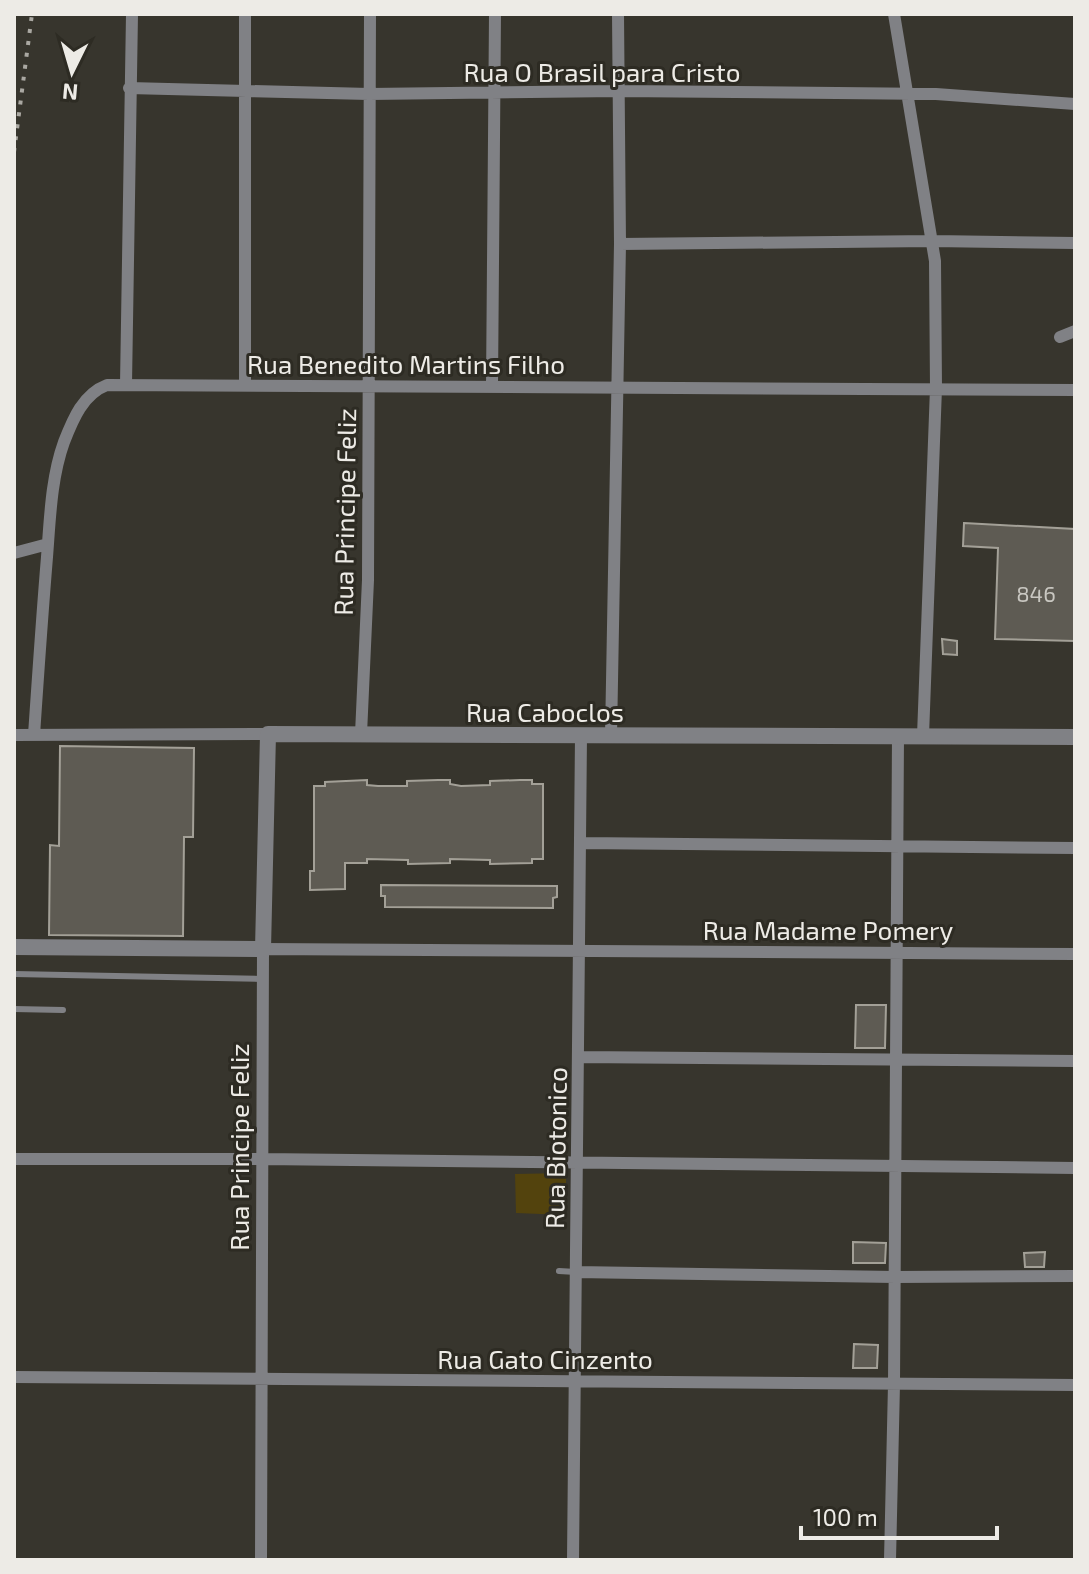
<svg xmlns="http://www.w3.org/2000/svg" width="1089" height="1574" viewBox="0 0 1089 1574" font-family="'Exo 2',sans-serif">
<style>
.green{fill:#53430d}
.building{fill:#5e5b53;stroke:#a3a097;stroke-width:2}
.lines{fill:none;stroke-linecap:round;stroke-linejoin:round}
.service{stroke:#808185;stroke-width:6}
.minor{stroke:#808185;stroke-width:12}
.tertiary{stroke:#808185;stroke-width:16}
.rail{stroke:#aaa8a2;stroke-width:4;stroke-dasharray:4 8;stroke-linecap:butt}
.labels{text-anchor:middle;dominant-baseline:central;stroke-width:6;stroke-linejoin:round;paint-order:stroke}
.number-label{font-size:22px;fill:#c9c7c1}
.street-label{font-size:26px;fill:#edebe6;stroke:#2d2b23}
</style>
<rect width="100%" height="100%" fill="#37352d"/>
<path class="green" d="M566,1173V1215L516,1213L515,1174Z"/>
<path class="building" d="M964,523L1075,529V641L995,639L998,548L963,546Z
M942,639L957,641V655L943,654Z
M60,746L194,748L193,837H184L183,936L49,935L50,845L59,846Z
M367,780V785L378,786H407V781L438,780H450V784L461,786L490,785V781L520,780H532V784H543V859H532V863L490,864V860L450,859V863L408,864V860L367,859V863H345V889L310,890V871H314V786H325V782Z
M381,885L557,886V897L553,898V908L385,907V896H381Z
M856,1005H886L885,1048H855Z
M853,1242L886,1243L885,1263H853Z
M1045,1252L1044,1267H1025L1024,1253Z
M854,1344L878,1345L877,1368H853Z"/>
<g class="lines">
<path class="service" d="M14,974L263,979
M14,1009L63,1010
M559,1271L576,1272"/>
<path class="minor" d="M245,14V385
M894,14L935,261L936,388L923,736
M129,88L369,94L619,91L936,94L1075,104
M620,244L933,241L1075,243
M1060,337L1075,331
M126,384L132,14
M492,386L495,14
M14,553L48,544
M361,734L368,580L370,14
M14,735L268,734
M34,735C38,676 42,617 47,557C50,519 51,478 64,442C73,419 83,394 107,385L1075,390
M611,736L620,244L618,14
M581,843L1075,848
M578,1057L1075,1061
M14,1159H262L1075,1168
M576,1272L895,1277L1075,1276
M14,1377L1075,1385
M261,1560L263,949L1075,954
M573,1560L581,736
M890,1560L894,1384L898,736"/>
<path class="tertiary" d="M14,947L263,949L268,734L1075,737"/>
<path class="rail" d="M14,152L32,14"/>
</g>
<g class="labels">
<g class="number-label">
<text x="1036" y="593">846</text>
</g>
<g class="street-label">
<text x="602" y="71">Rua O Brasil para Cristo</text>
<text x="406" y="363">Rua Benedito Martins Filho</text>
<text transform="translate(344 512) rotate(-89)">Rua Principe Feliz</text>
<text x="545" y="711">Rua Caboclos</text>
<text x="828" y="929">Rua Madame Pomery</text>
<text transform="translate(238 1147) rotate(-90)">Rua Principe Feliz</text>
<text transform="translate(555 1148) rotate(-89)">Rua Biotonico</text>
<text x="545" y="1358">Rua Gato Cinzento</text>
</g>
</g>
<rect width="1089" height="1574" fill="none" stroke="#edebe6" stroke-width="32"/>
<g transform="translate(72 72) rotate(185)" stroke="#2d2b23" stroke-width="6" paint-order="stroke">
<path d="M0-6L14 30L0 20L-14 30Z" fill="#edebe6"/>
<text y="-12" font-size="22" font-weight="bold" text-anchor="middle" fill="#edebe6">N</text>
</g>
<path d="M801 1526v12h196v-12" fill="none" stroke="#edebe6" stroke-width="4"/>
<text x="813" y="1526" font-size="24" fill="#edebe6" stroke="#2d2b23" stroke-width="6" paint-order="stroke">100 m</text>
</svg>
